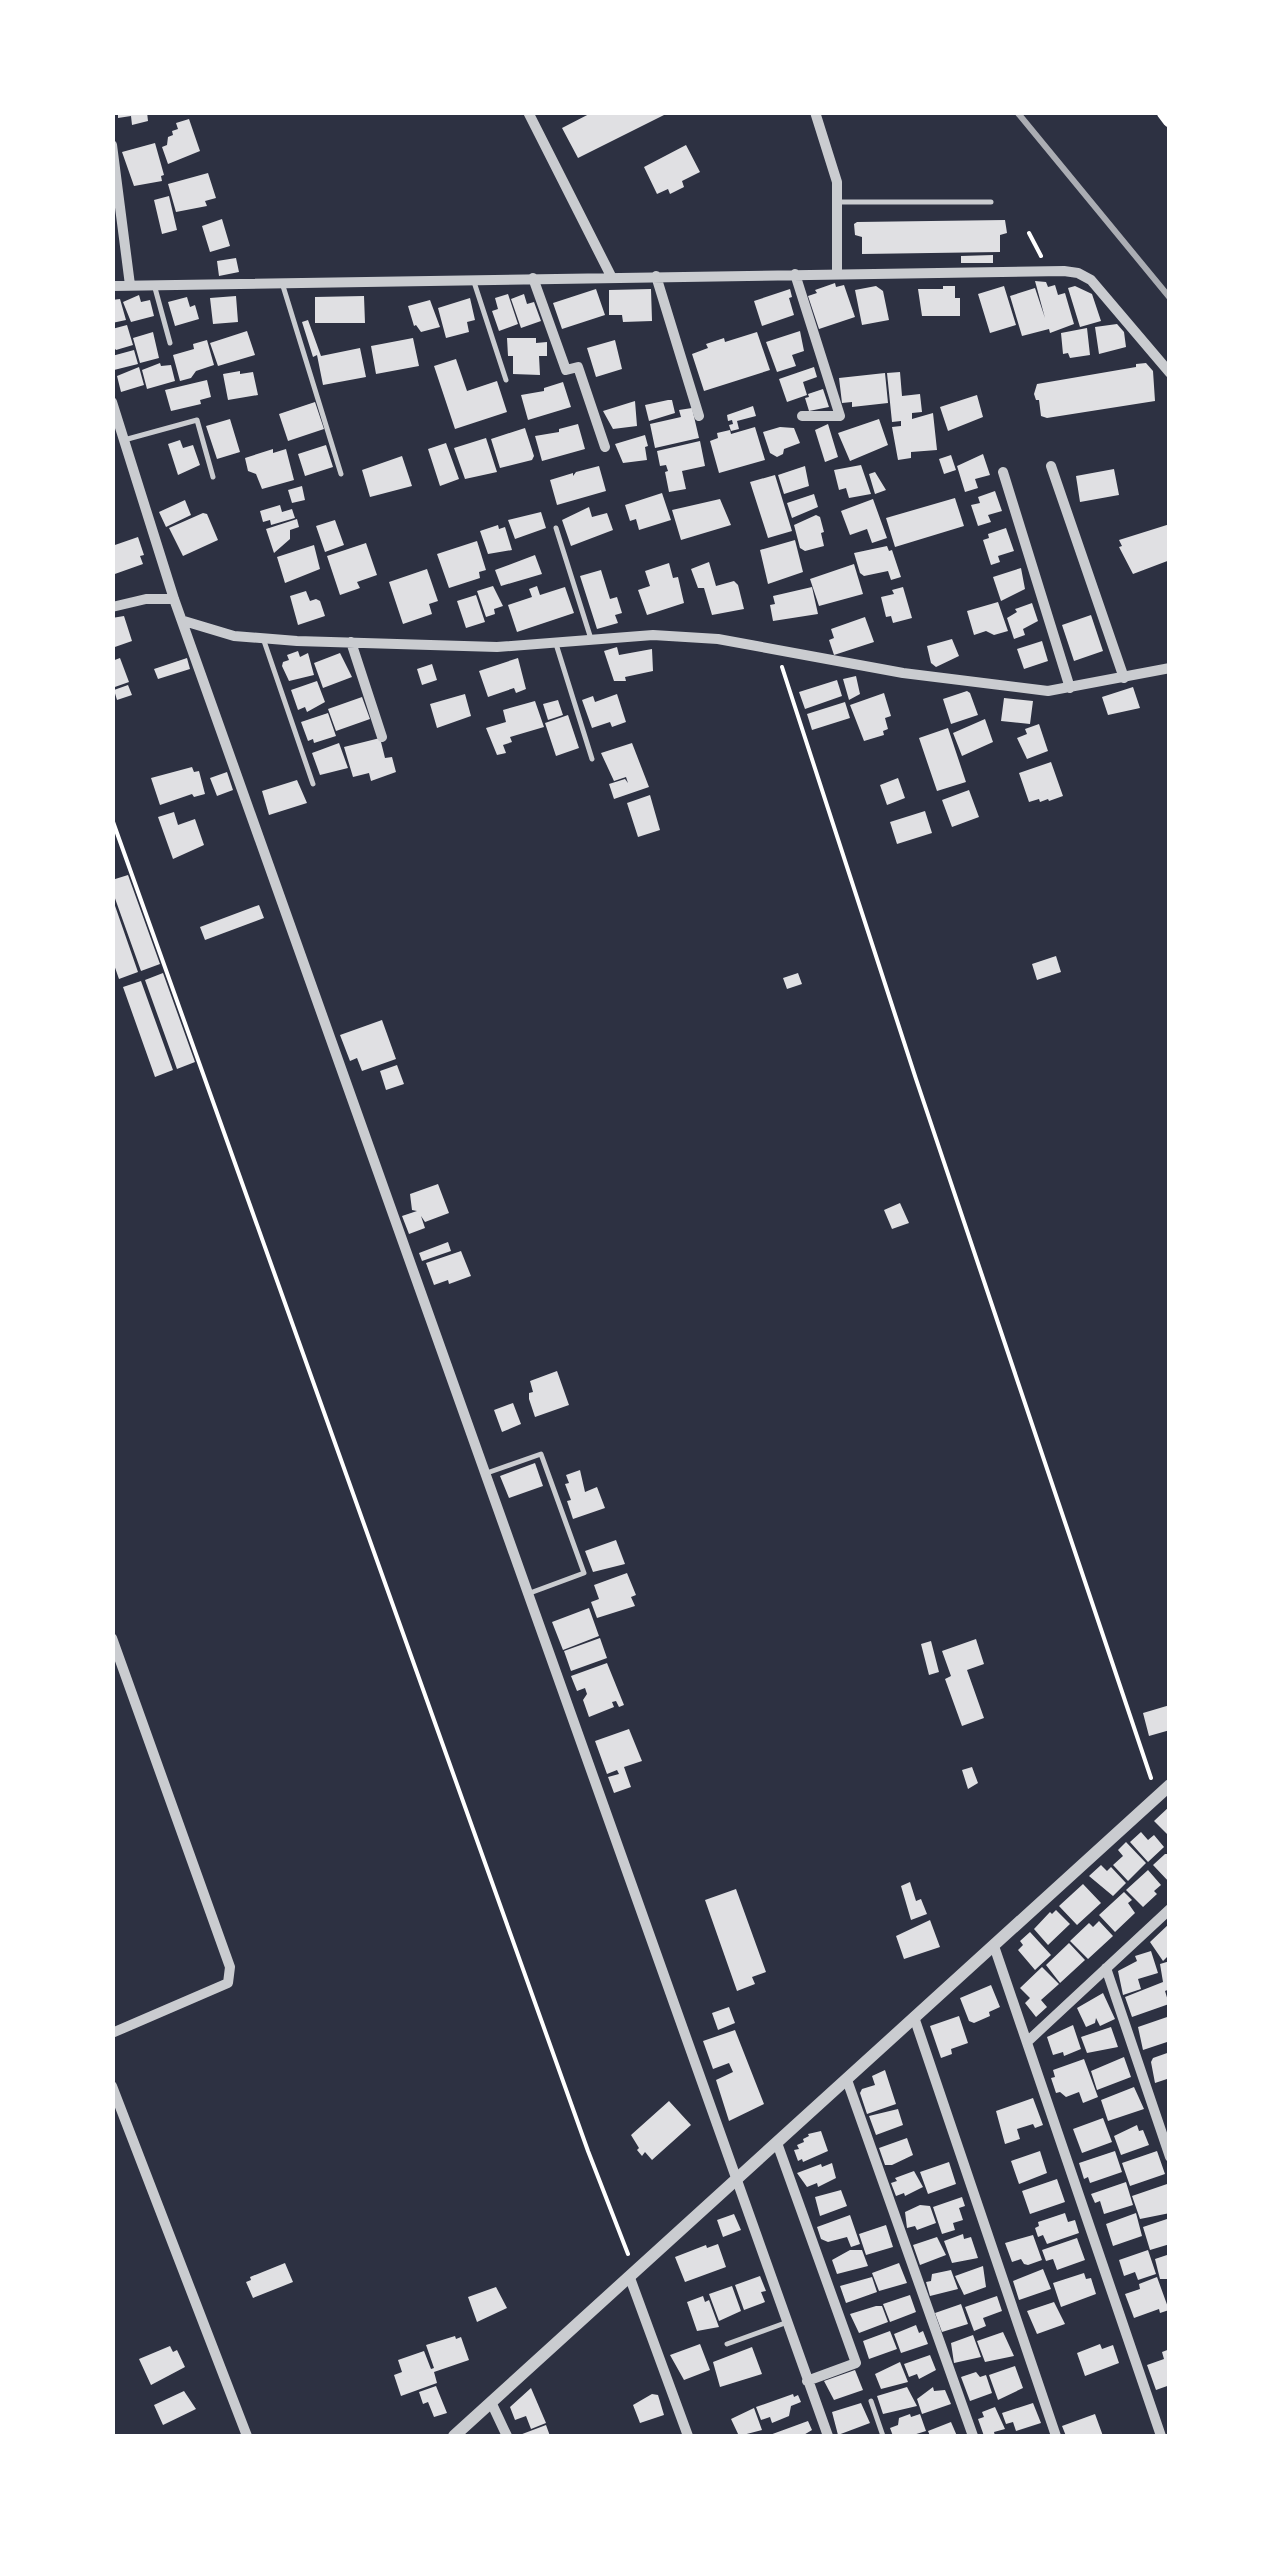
<svg xmlns="http://www.w3.org/2000/svg" width="1282" height="2549" viewBox="0 0 1282 2549" font-family="Inter,sans-serif">
<style>
.building{fill:#e0e0e3}
.lines{fill:none;stroke-linecap:round;stroke-linejoin:round}
.path{stroke:#fff;stroke-width:4}
.service{stroke:#caccd0;stroke-width:5}
.minor{stroke:#caccd0;stroke-width:10}
.tertiary{stroke:#caccd0;stroke-width:12}
.secondary{stroke:#fff;stroke-width:15}
.rail{stroke:#abadb3;stroke-width:6}
</style>
<rect width="100%" height="100%" fill="#2d3142"/>
<path class="building" d="M118,112H147L148,121L132,125L131,116L118,118Z
M593,112H670L578,158L562,128Z
M189,119L200,151L168,164L162,147L167,145L168,137L173,135L172,131L178,129L176,123Z
M155,143L164,175L161,176L162,181L134,186L122,152Z
M686,145L700,172L682,181L684,187L670,194L668,189L657,194L644,167Z
M208,173L216,198L205,201L207,206L176,212L168,184Z
M169,196L177,230L162,234L154,200Z
M222,219L230,246L210,252L202,226Z
M1005,220L1007,233L1000,235V252L862,254V237L855,235L854,224L857,222Z
M993,255V263H961V256Z
M236,258L239,272L219,276L217,261Z
M1035,281L1046,282L1048,287L1055,285L1058,295L1065,293L1074,324L1050,333L1049,329L1022,336L1010,296L1035,288L1045,318Z
M835,283L836,287L844,285L855,317L819,329L808,296L817,293L815,290Z
M876,286L883,291L889,320L862,325L855,290Z
M943,286H955V298H960V316H922L918,289H943Z
M1004,286L1016,325L990,333L978,294Z
M1075,286L1092,294L1101,321L1080,327L1068,288Z
M596,289L605,315L562,329L553,303Z
M651,289L652,321L623,322L622,315H609V290Z
M790,289L792,297L789,298L794,315L762,326L754,301Z
M508,294L518,324L499,331L492,311L498,309L495,298Z
M524,294L527,304L534,302L541,321L521,328L511,299Z
M139,295L141,302L150,300L154,316L131,322L123,302Z
M236,296L238,322L213,324L210,298Z
M364,296L365,323H315V297Z
M187,297L190,307L195,305L199,319L175,326L168,302Z
M470,298L475,320L467,322L469,332L446,338L438,308Z
M120,299L126,320L112,323V300Z
M430,300L440,327L421,332L416,325L414,326L408,306Z
M308,320L321,356L360,348L366,377L323,385L317,355L313,357L302,322Z
M1117,324L1124,332L1126,347L1099,354L1095,327Z
M127,325L133,345L116,350L112,345V329Z
M1087,328L1090,355L1070,358L1068,353L1063,354L1061,333Z
M247,331L255,355L218,366L210,343Z
M800,331L804,351L792,355L796,366L777,372L766,342Z
M153,332L159,358L140,363L133,338Z
M757,332L770,370L704,391L692,354L708,348L706,344L724,338L725,342Z
M413,338L419,366L376,374L371,346Z
M507,338H536V343L547,342V356H539L540,375L513,374V356H508Z
M207,340L214,365L196,371L191,378L180,381L173,355L194,349L193,344Z
M615,340L622,369L596,377L587,348Z
M134,350L138,364L114,370L112,356Z
M456,359L467,391L497,381L507,412L455,429L434,366Z
M160,363L161,366L171,365L175,381L147,389L142,370Z
M1146,363L1153,371L1155,401L1047,418L1041,416L1039,400H1036L1034,394L1037,384L1136,367V364Z
M139,367L144,385L121,392L117,376Z
M814,367L817,377L803,382L807,395L787,402L779,379Z
M240,371V374L253,372L258,395L228,400L223,374Z
M900,372L902,396L920,394L922,412L912,413V419L933,413L937,450L911,452V458L898,460L892,427L901,426V421L892,422L887,373Z
M885,373L888,403L852,407V402L842,403L839,378Z
M207,380L211,397L200,400L201,404L171,411L165,390Z
M563,382L571,407L528,420L521,395L544,391V388Z
M823,389L829,407L809,411L805,398L809,397L808,394Z
M977,395L983,417L948,431L940,407Z
M668,400H672L675,413L649,421L645,405Z
M635,401L637,426L613,429L603,411Z
M315,402L324,429L288,441L279,414Z
M753,406L756,416L737,421L739,429L731,431L729,425L733,424L732,420L728,421L727,415Z
M692,408L699,438L655,448L650,424L681,417L679,410Z
M230,419L240,452L217,459L206,426Z
M879,419L888,445L850,461L838,433Z
M578,424L585,449L542,461L535,436L559,432V429Z
M828,424L838,457L825,462L815,430Z
M755,427L765,460L719,473L710,441L718,438L717,433L730,430L731,434Z
M780,427L794,428L800,443L784,449L783,454L777,457L770,453L763,432Z
M525,428L534,456L532,460L500,468L491,439Z
M645,435L648,446L645,447L647,460L623,463L615,444Z
M486,438L497,472L465,479L454,448Z
M180,440L183,448L193,445L200,465L178,475L168,444Z
M700,441L705,466L682,471L686,489L669,492L665,472L668,471L666,465L660,466L657,451Z
M446,443L459,479L440,486L428,449Z
M326,445L333,467L305,476L298,454Z
M273,449V453L286,449L294,480L262,489L256,474L248,471L245,458Z
M983,454L990,475L975,479L978,488L965,492L957,466Z
M951,455L956,470L944,474L939,459Z
M402,456L412,486L370,497L362,470Z
M861,465L871,494L849,498L846,488L839,490L834,470Z
M599,466L606,491L557,505L550,480L573,473V476L576,472Z
M805,466L809,486L784,494L778,475Z
M1114,469L1119,495L1080,502L1076,476Z
M875,472L886,490L875,494L869,474Z
M775,475L792,531L768,538L750,482Z
M302,486L305,500L292,503L288,490Z
M995,491L1002,511L988,515L991,522L978,526L971,505L980,503L978,497Z
M662,493L671,520L639,530L636,519L630,521L625,505Z
M814,494L818,507L792,518L787,503Z
M955,498L964,526L895,547L886,518Z
M720,499L731,525L681,540L672,510Z
M873,499L887,538L872,543L867,529L850,535L841,511Z
M185,500L191,515L166,527L159,512Z
M280,505L282,512L292,509L295,518L271,525L270,520L263,522L260,511Z
M589,507L592,517L607,513L613,530L571,546L562,520Z
M541,512L546,528L515,539L508,520Z
M203,513L207,514L218,540L183,556L169,528Z
M816,515L820,517L824,532L821,533L824,546L805,551L800,548L794,525Z
M297,519L299,527L290,530V539L274,553L266,529Z
M335,520L344,545L325,552L316,526Z
M1170,524V560L1133,574L1119,547L1122,546L1119,540Z
M498,525L499,529L505,527L512,550L488,554L480,531Z
M1006,528L1014,551L998,556L1000,562L991,565L983,540L989,538L988,534Z
M138,537L144,555L140,556L143,564L112,575V546Z
M795,540L803,572L768,584L760,550Z
M477,541L486,570L479,572L480,578L449,588L437,554Z
M366,543L377,575L357,582L360,588L340,595L327,556Z
M314,545L320,569L285,583L277,557Z
M887,546L889,551L892,550L901,577L891,580L888,571L864,576L860,573L854,553Z
M535,555L542,574L501,586L495,570Z
M709,562L716,586L734,581L738,585L744,609L712,615L704,588H698L691,569Z
M669,563L673,578L678,577L684,603L647,615L638,590L650,586L645,571Z
M854,564L863,594L819,606L810,579Z
M1021,568L1025,589L1001,601L993,577Z
M427,569L438,601L429,604L432,614L403,624L389,582Z
M601,570L610,599L617,597L622,613L615,615L618,623L597,629L580,576Z
M493,586L503,606L494,609L495,614L486,617L477,591Z
M537,586L540,595L565,587L574,613L517,632L508,605L532,597L529,589Z
M812,587L818,614L773,621L770,605L775,604L773,596Z
M903,587L912,618L893,623L891,616L886,617L881,597L894,594L892,590Z
M306,591L310,601L316,599L320,601L325,616L298,625L290,596Z
M476,595L485,622L466,628L457,601Z
M998,602L1008,631L994,635L986,631L974,635L967,611Z
M1032,603L1038,621L1023,629L1025,635L1014,639L1007,618L1017,612L1015,609Z
M1091,615L1103,651L1074,661L1062,625Z
M124,616L132,641L112,648V618Z
M865,617L874,642L834,655L829,640L834,638L831,629Z
M952,639L959,656L936,667L931,663L927,646Z
M1042,641L1048,661L1024,669L1017,649Z
M617,647L619,655L652,649L653,671L625,677L626,681H614L604,651Z
M298,651L300,657L308,653L314,675L289,681L282,666L283,662L289,660L287,655Z
M340,653L352,677L323,688L314,663Z
M120,658L129,682L112,688V661Z
M187,658L190,669L158,679L154,669Z
M518,658L526,689L516,693L514,688L488,697L479,671Z
M432,664L437,680L422,685L417,669Z
M856,676L860,694L849,700L843,679Z
M837,680L842,696L805,709L799,692Z
M317,681L325,702L307,712L305,707L298,710L291,690Z
M128,685L132,695L117,700L114,690Z
M1133,687L1140,708L1108,715L1102,697Z
M967,691L970,693L978,715L951,724L943,699Z
M884,693L891,716L885,718L888,729L883,731L884,735L864,741L850,705Z
M465,694L471,716L437,728L430,704Z
M617,694L626,722L612,727L610,722L592,728L582,700L593,696L595,702Z
M362,697L370,719L336,731L328,709Z
M1004,698L1033,701L1030,724L1001,721Z
M558,700L563,715L548,720L543,704Z
M535,701L544,727L510,737L512,742L503,745L506,753L497,755L486,728L506,722L503,710Z
M845,702L850,718L812,730L807,714Z
M328,713L336,736L314,743L313,739L308,741L301,722Z
M568,715L579,748L556,756L545,723Z
M985,719L993,742L962,756L953,733Z
M1039,724L1048,751L1027,759L1017,738L1027,734L1025,729Z
M948,728L966,782L937,791L919,738Z
M380,738L385,758L392,757L396,772L371,781L369,773L353,777L344,747Z
M339,743L348,768L320,775L312,753Z
M632,743L649,787L614,799L609,784L625,779L628,783L626,777L614,781L601,753Z
M1051,762L1063,796L1049,801L1048,799L1040,802L1039,799L1029,802L1019,773Z
M192,767L194,772L199,771L205,794L194,797L192,794L160,805L151,778Z
M227,772L233,790L217,796L210,778Z
M898,778L905,798L887,805L880,785Z
M297,780L307,803L269,815L262,791Z
M969,790L979,817L952,827L942,800Z
M650,795L660,830L638,837L627,803Z
M925,811L932,833L897,844L890,822Z
M174,812L178,825L195,819L204,845L173,859L158,817Z
M128,875L160,964L141,971L112,890V880Z
M113,900L138,972L119,979L112,959Z
M259,905L264,918L205,940L200,927Z
M1056,956L1061,972L1037,980L1032,964Z
M163,973L195,1062L177,1069L145,980Z
M798,973L802,984L787,989L783,978Z
M141,981L173,1070L155,1077L123,987Z
M382,1020L396,1059L362,1071L357,1058L350,1061L340,1035Z
M397,1065L404,1084L386,1090L380,1071Z
M438,1184L449,1213L425,1222L421,1216L425,1228L409,1234L402,1216L417,1211L412,1210L410,1194Z
M900,1203L909,1223L892,1229L884,1210Z
M448,1242L451,1251L422,1261L419,1253Z
M461,1251L471,1276L449,1284L448,1280L434,1285L426,1263Z
M557,1371L569,1405L535,1417L529,1399V1393L533,1392L530,1381Z
M513,1403L521,1424L502,1432L494,1410Z
M535,1463L543,1486L509,1498L500,1476Z
M580,1470L585,1492L597,1487L605,1508L573,1519L567,1501L571,1500L565,1484L569,1483L566,1475Z
M616,1540L625,1564L593,1572L585,1551Z
M627,1573L636,1595L631,1597L635,1606L597,1618L591,1602L599,1599L594,1585Z
M589,1608L599,1636L563,1650L552,1622Z
M600,1638L607,1658L571,1671L564,1651Z
M976,1639L984,1664L967,1670L984,1718L962,1726L945,1679L951,1676L942,1651Z
M931,1641L939,1672L929,1675L921,1644Z
M607,1663L624,1705L619,1707L616,1701L612,1702L614,1707L589,1717L583,1700L587,1694L585,1688L577,1691L571,1676Z
M1170,1705V1730L1149,1736L1143,1713Z
M629,1729L642,1761L624,1767L631,1787L614,1793L608,1777L619,1774L617,1770L607,1774L595,1741Z
M972,1767L978,1783L968,1789L962,1770Z
M1170,1806V1837L1154,1821Z
M1141,1832L1148,1840L1154,1835L1164,1847L1148,1862L1130,1842Z
M1126,1842L1146,1863L1128,1881L1113,1865L1123,1856L1118,1850Z
M1165,1854H1170V1883L1153,1865Z
M1101,1865L1107,1871L1111,1867L1126,1883L1113,1896L1089,1876Z
M1148,1870L1161,1885L1154,1891L1157,1894L1143,1907L1126,1890Z
M910,1882L916,1901L921,1899L927,1914L911,1920L901,1886Z
M1083,1884L1101,1903L1077,1925L1059,1906Z
M736,1889L766,1972L752,1977L755,1984L737,1991L705,1900Z
M1124,1892L1132,1900L1128,1903L1135,1913L1115,1932L1099,1915Z
M1056,1910L1070,1924L1048,1945L1034,1929L1050,1912L1052,1914Z
M930,1920L940,1947L904,1959L896,1936Z
M1099,1921L1113,1936L1088,1959L1070,1941L1089,1923L1093,1927Z
M1170,1923V1954L1163,1961L1150,1942Z
M1030,1932L1051,1955L1035,1970L1018,1950L1023,1945L1020,1941Z
M1069,1943L1085,1960L1060,1983L1046,1965Z
M1151,1951L1158,1973L1138,1979L1141,1989L1123,1995L1118,1971L1137,1961L1135,1956Z
M1170,1961V1989L1165,1991L1169,2004L1132,2017L1125,1997L1163,1982L1160,1964Z
M1042,1967L1059,1984L1041,2000L1047,2007L1036,2017L1025,2003L1030,1998L1020,1988Z
M991,1985L1000,2007L989,2012L990,2016L974,2023L969,2021L960,1998Z
M1103,1993L1115,2019L1100,2026L1096,2018L1095,2023L1086,2027L1077,2008Z
M729,2007L735,2023L718,2030L712,2013Z
M959,2016L968,2043L951,2049L952,2054L941,2058L930,2026Z
M1170,2016V2041L1143,2050L1138,2027Z
M1073,2025L1081,2049L1064,2056L1063,2052L1053,2055L1047,2037Z
M1111,2027L1118,2047L1087,2053L1081,2037Z
M735,2030L764,2104L729,2121L716,2080L733,2072L729,2063L713,2069L703,2041Z
M1170,2052V2078L1155,2083L1151,2062L1153,2058Z
M1124,2057L1131,2077L1097,2090L1091,2071Z
M1084,2059L1098,2097L1083,2103L1079,2092L1066,2097L1060,2092L1056,2093L1051,2078L1055,2077L1053,2070Z
M885,2070L896,2104L867,2114L860,2093L862,2089L875,2085L872,2076Z
M1134,2087L1144,2109L1108,2121L1101,2100Z
M1033,2098L1043,2125L1035,2128L1033,2124L1017,2129L1020,2139L1005,2144L996,2111Z
M669,2101L691,2125L652,2160L645,2152L642,2156L637,2150L639,2148L631,2135Z
M898,2109L903,2125L876,2135L869,2116Z
M1103,2118L1112,2142L1082,2153L1073,2129Z
M1137,2125L1139,2131L1143,2130L1149,2145L1121,2155L1114,2136Z
M821,2131L828,2151L803,2162L802,2159L798,2161L794,2150L799,2149L797,2145L804,2142L803,2139L809,2136L808,2134Z
M907,2138L913,2155L892,2165H885L879,2148Z
M1040,2151L1047,2173L1019,2184L1011,2161Z
M1115,2151L1122,2172L1090,2183L1088,2177L1084,2179L1079,2163Z
M1157,2151L1165,2174L1130,2186L1122,2163Z
M949,2162L956,2184L928,2194L920,2172Z
M832,2163L836,2178L818,2187L817,2183L807,2187L797,2173L821,2164L822,2167Z
M914,2171L923,2187L905,2196L904,2193L896,2196L891,2183L897,2181L895,2178Z
M1057,2179L1065,2202L1030,2214L1022,2191Z
M1126,2182L1133,2205L1104,2214L1100,2201L1095,2203L1091,2194Z
M1170,2183V2213L1140,2219L1132,2196Z
M841,2190L847,2206L820,2216L815,2197Z
M962,2197L965,2206L959,2208L963,2220L953,2223L955,2230L942,2234L933,2207Z
M920,2205L930,2206L936,2223L917,2230L915,2226L907,2228L905,2212Z
M1065,2213L1068,2222L1075,2220L1079,2233L1047,2244L1043,2235L1038,2237L1035,2228L1039,2226L1038,2222Z
M1136,2213L1142,2236L1113,2246L1106,2224Z
M734,2214L741,2230L723,2237L717,2220Z
M850,2215L860,2244L851,2247L847,2237L828,2242L821,2239L817,2227Z
M1170,2218V2244L1150,2250L1143,2227Z
M886,2225L893,2247L866,2255L859,2234Z
M963,2234L964,2239L971,2237L978,2258L952,2263L944,2241Z
M1033,2235L1042,2260L1028,2265L1024,2264L1021,2259L1012,2262L1005,2243Z
M937,2237L946,2255L920,2265L913,2245Z
M1077,2238L1085,2260L1057,2270L1053,2259L1046,2261L1042,2250Z
M718,2244L726,2267L685,2282L675,2257L706,2245L707,2248Z
M850,2250H862L868,2266L837,2274L832,2260Z
M1148,2250L1156,2274L1138,2280L1135,2272L1124,2276L1119,2260Z
M1170,2254V2279H1160L1155,2259Z
M285,2263L293,2282L253,2298L246,2282L251,2280L250,2277Z
M899,2263L907,2283L879,2291L872,2273Z
M983,2266L986,2287L964,2295L955,2276Z
M1043,2269L1051,2289L1019,2300L1013,2281Z
M951,2270L958,2289L930,2296L926,2282L931,2281L932,2274Z
M1084,2273L1086,2279L1091,2278L1096,2294L1061,2307L1053,2283Z
M760,2276L766,2291L761,2292L765,2302L744,2310L735,2285Z
M872,2277L877,2292L846,2303L840,2286Z
M1157,2277L1169,2310L1160,2313L1159,2309L1134,2318L1125,2294L1140,2289L1139,2284Z
M732,2286L741,2311L719,2321L709,2294Z
M496,2287L507,2308L477,2322L468,2297Z
M910,2295L916,2312L890,2322L883,2304Z
M703,2296L705,2302L709,2300L719,2327L697,2331L687,2302Z
M997,2296L1002,2311L983,2318L986,2326L974,2331L965,2307Z
M1054,2302L1065,2324L1037,2334L1027,2311Z
M961,2304L968,2324L942,2332L935,2313Z
M876,2306H882L888,2322L859,2333L850,2314Z
M916,2325L919,2333L923,2331L928,2344L901,2353L894,2334Z
M890,2331L897,2349L869,2359L863,2341Z
M1003,2332L1014,2356L985,2362L977,2341Z
M973,2335L981,2357L954,2363L951,2343Z
M455,2336L456,2339L461,2337L469,2360L434,2372L437,2383L401,2396L394,2375L402,2372L398,2360L424,2351L431,2369L434,2368L426,2345Z
M700,2344L710,2370L684,2380L670,2355Z
M1100,2344L1102,2349L1113,2345L1119,2363L1085,2376L1077,2353Z
M170,2346L173,2352L177,2350L185,2367L151,2385L139,2359Z
M752,2347L762,2374L720,2387L713,2362Z
M1170,2349V2385L1156,2390L1147,2365L1164,2359L1162,2352Z
M930,2355L936,2370L919,2379L917,2374L909,2377L904,2364Z
M900,2362L908,2382L881,2389L875,2374Z
M1015,2366L1023,2388L998,2400L989,2375Z
M855,2370L863,2390L834,2400L824,2381Z
M976,2372L980,2377L986,2375L992,2393L970,2401L961,2377Z
M436,2386L447,2413L434,2417L428,2402L423,2404L419,2392Z
M907,2387L917,2406L883,2414L877,2396Z
M933,2387L934,2391L945,2390L951,2404L922,2414L917,2399Z
M531,2388L546,2423L531,2429L526,2416L515,2420L510,2407Z
M184,2391L196,2409L163,2425L154,2405Z
M652,2394L658,2395L664,2415L640,2423L633,2405Z
M793,2394L794,2397L798,2395L801,2402L791,2406L789,2416L772,2423L770,2417L761,2420L756,2407Z
M861,2403L870,2423L838,2435L832,2412Z
M1033,2403L1041,2423L1016,2431L1013,2422L1006,2424L1002,2413Z
M995,2407L1005,2429L994,2432L995,2436H984L978,2419L984,2417L982,2412Z
M754,2408L762,2430L739,2436L731,2419Z
M910,2414L911,2417L920,2414L926,2431L910,2436H893L890,2428L898,2425L899,2418Z
M1095,2414L1103,2436H1066L1062,2426Z
M808,2421L812,2430L802,2436H767Z
M951,2422L957,2436H930L928,2431Z
M546,2425L550,2436H517Z"/>
<g class="lines">
<path class="path" d="M1029,233L1041,256
M782,667L916,1079L1151,1778
M112,819L588,2151L628,2254"/>
<path class="service" d="M840,202H991
M474,282L506,380
M283,286L341,474
M155,288L170,343
M124,440L197,420L213,477
M556,528L591,639
M264,641L313,784
M556,644L592,759
M484,1474L541,1454L584,1573L530,1593
M727,2344L785,2323
M871,2401L883,2436"/>
<path class="minor" d="M528,112L612,278
M815,112L837,182V273
M112,145L130,285
M795,274L840,416H802
M656,276L699,416
M533,278L566,370L578,367L605,447
M112,286L1064,271L1078,273L1091,280L1170,373
M112,402L174,599L828,2436
M1051,466L1124,678
M1003,472L1070,688
M112,607L146,599H174
M184,621L234,636L297,641L497,647L653,635L718,639L903,673L1048,691L1170,668
M351,642L382,737
M112,1638L230,1967L228,1983L112,2033
M994,1946L1161,2436
M1106,1968L1170,2157
M914,2017L1056,2436
M1027,2042L1170,1909
M847,2080L973,2436
M112,2086L247,2436
M777,2143L856,2363L807,2381
M630,2278L688,2436
M491,2402L507,2436"/>
<path class="tertiary" d="M454,2436L1170,1785"/>
<path class="secondary" d="M1164,112L1170,120"/>
<path class="rail" d="M1017,112L1170,298"/>
</g>
<rect width="1282" height="2549" fill="none" stroke="#ffffff" stroke-width="230"/>
</svg>
